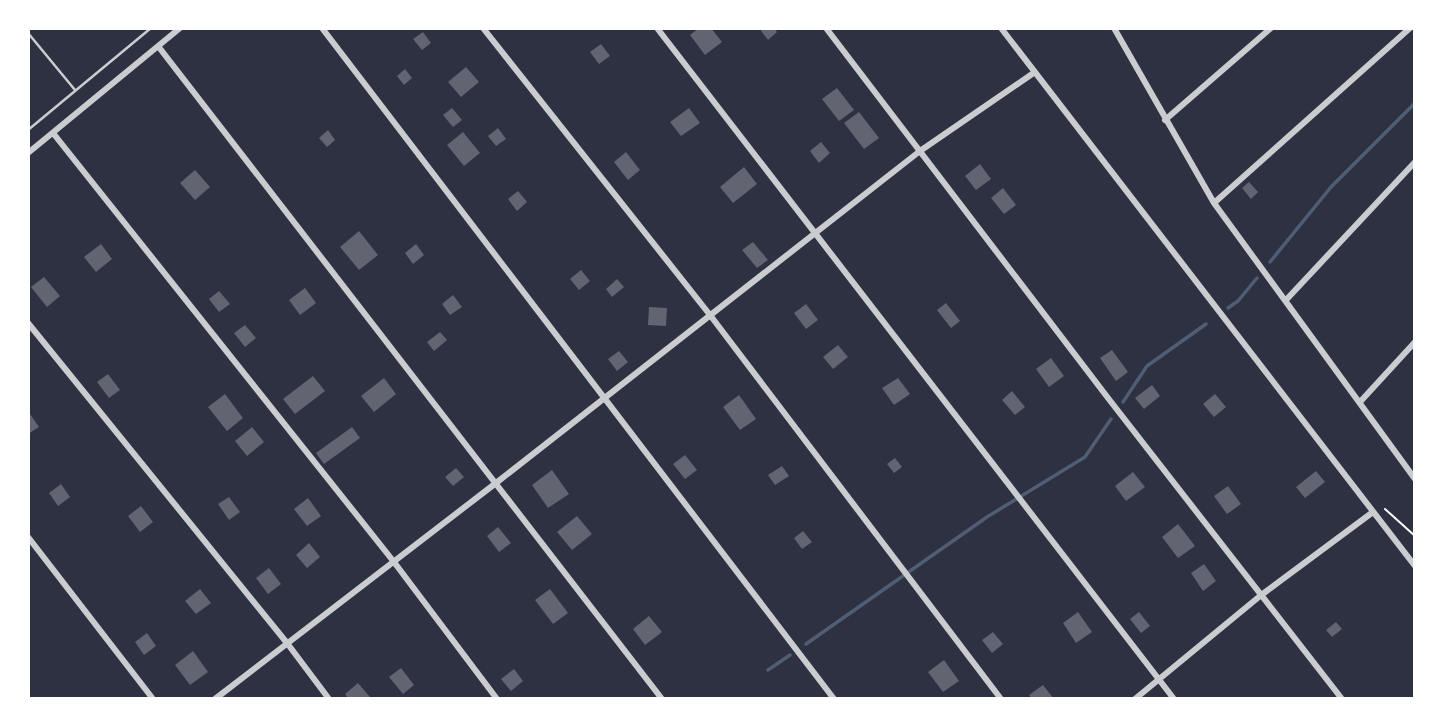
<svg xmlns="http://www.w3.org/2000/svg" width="1443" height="727" viewBox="0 0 1443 727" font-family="Rubik,sans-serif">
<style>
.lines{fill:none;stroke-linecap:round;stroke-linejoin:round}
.stream{stroke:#4f5d75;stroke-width:3.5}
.building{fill:#626471}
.path{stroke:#fff;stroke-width:2}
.service{stroke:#caccd0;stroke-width:2.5}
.minor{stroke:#caccd0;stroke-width:6}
</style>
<rect width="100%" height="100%" fill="#2d3142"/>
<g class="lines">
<path class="stream" d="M1270,262L1331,187L1415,103
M1228,308L1238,301L1257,278
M1123,402L1147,366L1206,324
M806,644L987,517L1085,457L1111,419
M768,670L790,655"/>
</g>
<path class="building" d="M699,28H711L722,42L705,55L690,35Z
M764,28H774L777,32L768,40L761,31Z
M423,32L431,43L422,50L413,39Z
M601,44L610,56L599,64L590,52Z
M466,67L479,82L461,97L448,82Z
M405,69L412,78L404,85L397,76Z
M837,88L854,110L839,121L822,99Z
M452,108L462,120L453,127L443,115Z
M689,108L700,123L681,136L670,122Z
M859,112L879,138L864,149L844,123Z
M498,128L506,139L496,146L488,136Z
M328,130L335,140L327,147L319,138Z
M463,132L480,153L464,166L447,145Z
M821,142L830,153L819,163L810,151Z
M626,152L640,170L628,180L614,162Z
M980,164L991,179L976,190L965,176Z
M744,167L757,184L733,203L720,187Z
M195,170L210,187L195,200L180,183Z
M1249,182L1258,192L1251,199L1242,188Z
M1003,188L1016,205L1004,214L991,198Z
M518,191L527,202L517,211L508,199Z
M359,231L378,255L359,270L340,247Z
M753,242L768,260L757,268L742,250Z
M101,244L112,259L96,272L84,257Z
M416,244L424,255L413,264L405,253Z
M581,270L590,281L579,290L570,279Z
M44,277L60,296L47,307L31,287Z
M617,279L624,287L612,297L606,289Z
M305,288L316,303L300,315L289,300Z
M219,291L230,304L219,312L209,299Z
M453,295L462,307L450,315L442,304Z
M946,303L960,321L951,328L937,310Z
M806,304L818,320L806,329L794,313Z
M649,307L667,308L666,326L648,325Z
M245,325L256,338L245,347L234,333Z
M440,332L447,340L434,351L427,342Z
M838,345L848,357L833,369L823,357Z
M1112,350L1128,372L1116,381L1100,358Z
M619,351L628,362L617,371L608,359Z
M1051,358L1064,376L1049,387L1036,369Z
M108,374L120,390L109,398L97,382Z
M313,376L325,391L295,414L283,399Z
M384,378L396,394L374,412L361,396Z
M898,378L910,394L894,405L882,388Z
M1152,385L1160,396L1144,409L1135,398Z
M1012,391L1025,407L1015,415L1002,400Z
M225,394L243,418L227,431L208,407Z
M1215,394L1226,407L1214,417L1203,404Z
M739,395L756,419L740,430L723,407Z
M30,414L39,427L28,434V415Z
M252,427L264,442L247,456L235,441Z
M352,427L360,438L324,464L316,453Z
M685,455L697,470L685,479L673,464Z
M895,458L902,467L894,473L887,464Z
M782,466L789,476L775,485L768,475Z
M456,468L464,477L453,486L445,477Z
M552,470L569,494L548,508L532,485Z
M1316,471L1325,482L1305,498L1296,487Z
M1133,472L1145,487L1126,501L1115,486Z
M61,484L70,497L58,506L49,493Z
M1228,486L1241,504L1227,514L1214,496Z
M229,497L240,512L229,520L218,504Z
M308,498L321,516L307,526L294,509Z
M141,506L153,522L140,532L128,516Z
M577,516L592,534L572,550L557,532Z
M1178,524L1195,546L1178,558L1162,537Z
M498,527L511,543L499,552L487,536Z
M803,531L812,542L802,549L794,538Z
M309,543L320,557L307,568L296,555Z
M1204,564L1216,581L1203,591L1191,573Z
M269,568L281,584L268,594L256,578Z
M200,589L211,603L196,614L185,601Z
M550,589L568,613L553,624L535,600Z
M1078,612L1092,632L1076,643L1063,623Z
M1139,612L1150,626L1141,633L1130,619Z
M649,616L662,632L645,645L633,629Z
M1336,622L1342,629L1332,637L1326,630Z
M993,632L1003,644L992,653L982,640Z
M147,633L156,646L144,655L135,642Z
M193,651L208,672L190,685L175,665Z
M944,660L959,681L943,692L928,672Z
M401,668L414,685L403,694L389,677Z
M514,669L523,681L511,691L501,679Z
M358,683L370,697L367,699H349L345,694Z
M1043,685L1054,699H1032L1029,695Z"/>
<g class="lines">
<path class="path" d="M1385,509L1415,536"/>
<path class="service" d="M28,33L75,90
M28,130L151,28"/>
<path class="minor" d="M322,28L834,699
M483,28L710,315L1001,699
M657,28L1174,699
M826,28L1108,398L1342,699
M1001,28L1415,566
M1114,28L1214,203L1410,28
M158,46L662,699
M1165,120L1271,28
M53,133L394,562L497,699
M28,153L180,28
M1214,203L1415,479
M1286,300L1415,162
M28,323L287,643L329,699
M1360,402L1415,342
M28,537L153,699
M215,699L496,483L920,151L1035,72
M1135,699L1260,596L1373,512"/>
</g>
<rect width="1443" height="727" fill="none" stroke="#ffffff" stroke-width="60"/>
</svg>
